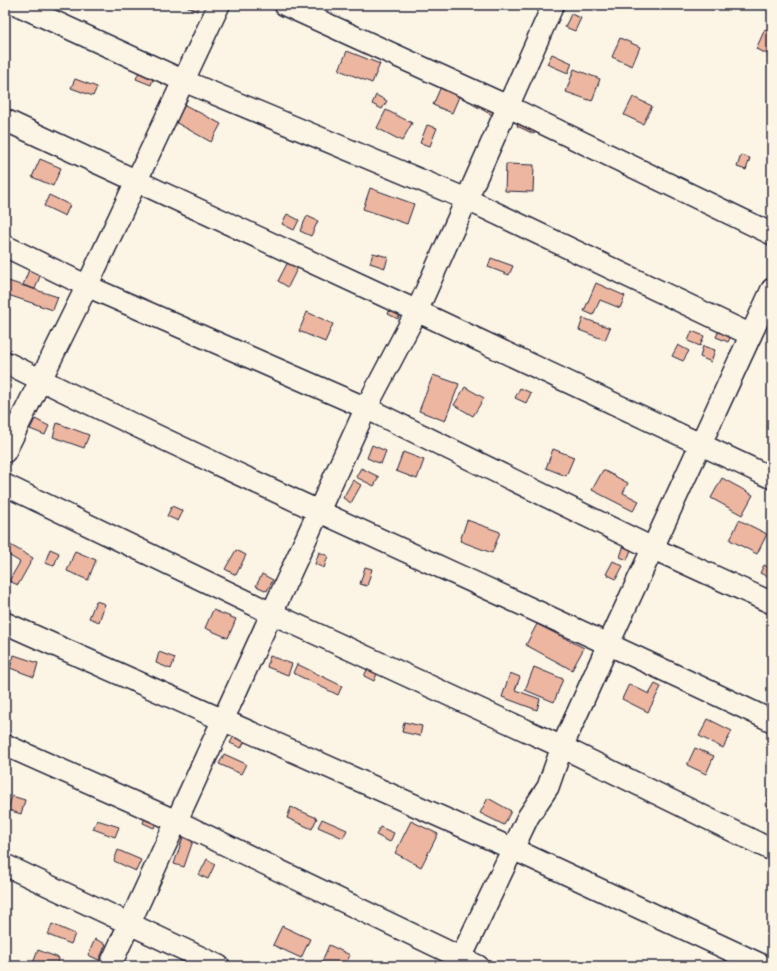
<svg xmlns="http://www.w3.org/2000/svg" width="777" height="971" viewBox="0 0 777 971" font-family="'Patrick Hand',sans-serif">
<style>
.building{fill:#ecb6a1;stroke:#22223b}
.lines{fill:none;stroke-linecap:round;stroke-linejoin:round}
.minor-casing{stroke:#22223b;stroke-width:24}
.minor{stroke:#fcf5e5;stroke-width:21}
</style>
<rect width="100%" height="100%" fill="#fcf5e5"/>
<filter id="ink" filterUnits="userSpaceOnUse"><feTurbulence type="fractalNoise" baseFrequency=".025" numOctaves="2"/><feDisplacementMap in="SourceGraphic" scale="8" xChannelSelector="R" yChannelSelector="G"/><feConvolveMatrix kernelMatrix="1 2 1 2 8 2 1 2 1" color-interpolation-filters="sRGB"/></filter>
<g filter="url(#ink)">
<path class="building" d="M184,5H200L197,11Z
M571,14L581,18L575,31L565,27Z
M765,29L772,33V56L756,49Z
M620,38L640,47L632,66L612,57Z
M347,51L380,64L372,83L339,70Z
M552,54L572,63L568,73L547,64Z
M142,65L156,70L151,85L136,79Z
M574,69L600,79L592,101L566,92Z
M75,79L97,87L93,96L71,88Z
M442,84L461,92L452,113L433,105Z
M477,94L497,104L492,115L472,104Z
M376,95L387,101L382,109L372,104Z
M633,97L652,106L643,124L624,115Z
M185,105L221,124L211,142L175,122Z
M386,110L412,123L402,141L377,128Z
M521,116L539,125L534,134L517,126Z
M427,125L437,128L430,146L420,143Z
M741,155L750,158L746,170L737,167Z
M40,159L61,168L53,186L32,177Z
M506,164L534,165L533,192L505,191Z
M370,188L414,204L407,224L363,209Z
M49,195L70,205L65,216L44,206Z
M287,214L299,220L294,230L282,224Z
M307,216L318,221L311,236L300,231Z
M373,253L388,257L385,268L370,263Z
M291,256L301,261L288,287L278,281Z
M491,258L513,266L509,275L488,267Z
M30,267L42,271L35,289L23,285Z
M5,280L58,297L53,310L5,294Z
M596,283L625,296L620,308L600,300L593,315L584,311Z
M391,306L402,310L398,319L388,314Z
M307,312L333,324L325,342L299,331Z
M583,318L610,328L605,340L579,330Z
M720,328L732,334L728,342L716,337Z
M692,331L704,336L700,346L688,341Z
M678,345L689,351L683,361L672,356Z
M703,346L715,350L711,362L700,357Z
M433,375L459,384L445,421L419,411Z
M465,387L484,398L473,416L454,405Z
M520,388L531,393L526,403L515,398Z
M35,419L49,426L45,435L30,429Z
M57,423L89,435L84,448L53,437Z
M372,445L386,451L381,464L367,458Z
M553,449L574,457L566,476L546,468Z
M403,452L424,460L417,479L396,471Z
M361,468L379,477L374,486L356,477Z
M603,470L628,483L623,493L639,501L633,511L592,490Z
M722,478L753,495L742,515L711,498Z
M353,480L361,485L351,503L343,498Z
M172,506L183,511L178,521L167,516Z
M467,520L500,532L492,553L460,541Z
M739,520L767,534L757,554L730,540Z
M5,542L33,558L18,585L9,581L20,562L5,553Z
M625,542L633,545L627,560L620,557Z
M50,549L59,553L54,566L45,563Z
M236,550L246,555L236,575L225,569Z
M75,551L96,560L88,580L67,571Z
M319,552L328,556L324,568L315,564Z
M613,561L623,566L616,579L606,574Z
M764,565L772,569V579L760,573Z
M365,567L372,569L367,586L360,584Z
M262,574L273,580L267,591L256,586Z
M96,601L105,604L99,622L89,618Z
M213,610L236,619L228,638L205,628Z
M537,624L584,648L572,670L526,645Z
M159,652L175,658L171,669L156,663Z
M14,655L38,663L34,677L10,668Z
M270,656L292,664L288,675L267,667Z
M297,664L342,686L338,695L293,673Z
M370,664L379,669L374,681L364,676Z
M534,667L563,679L554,702L525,690Z
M510,673L520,677L515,690L540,699L537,710L502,697Z
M629,684L649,694L655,684L661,687L648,712L622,699Z
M708,719L732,731L723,748L699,736Z
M404,722L422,726L420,736L402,732Z
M236,732L247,737L241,748L230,743Z
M695,748L714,756L706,774L687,765Z
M224,754L246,764L241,774L219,764Z
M772,789V809L765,805Z
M12,796L25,800L21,814L8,810Z
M488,798L511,811L504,825L480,813Z
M291,807L317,818L312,829L287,818Z
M147,813L158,818L154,828L143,823Z
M322,819L347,830L343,838L318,827Z
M97,820L119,827L115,837L93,829Z
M411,821L438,834L421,867L395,853Z
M380,827L394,833L390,842L376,835Z
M184,834L194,838L184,867L174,864Z
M118,850L141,860L136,871L114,861Z
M207,859L215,864L208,879L199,875Z
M52,924L75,934L71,944L48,935Z
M282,926L310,939L301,958L273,945Z
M95,939L106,944L99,960L88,955Z
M329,945L350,955L345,966H320Z
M38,950L59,958L57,966H32Z"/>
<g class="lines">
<g class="minor-casing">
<path id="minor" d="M18,5L184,81L466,199L751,335
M285,5L507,106L772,234
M5,120L417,311L772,478
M5,246L87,286L366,408L652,548L772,603
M5,362C258,488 517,599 772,721
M5,452L87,286L219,5
M5,485L271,613L562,747L772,850
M5,623L513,849L764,966
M5,745L176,821L478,966
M5,865L219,966
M110,966L366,408L417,311L553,5
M457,966L528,817L548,787L562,747L609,643L772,289"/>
</g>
<use href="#minor" class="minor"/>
</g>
</g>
<rect width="777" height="971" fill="none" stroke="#fcf5e5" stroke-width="20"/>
<rect x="10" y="10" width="757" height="951" fill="none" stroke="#22223b" stroke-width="1.5" filter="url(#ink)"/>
</svg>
